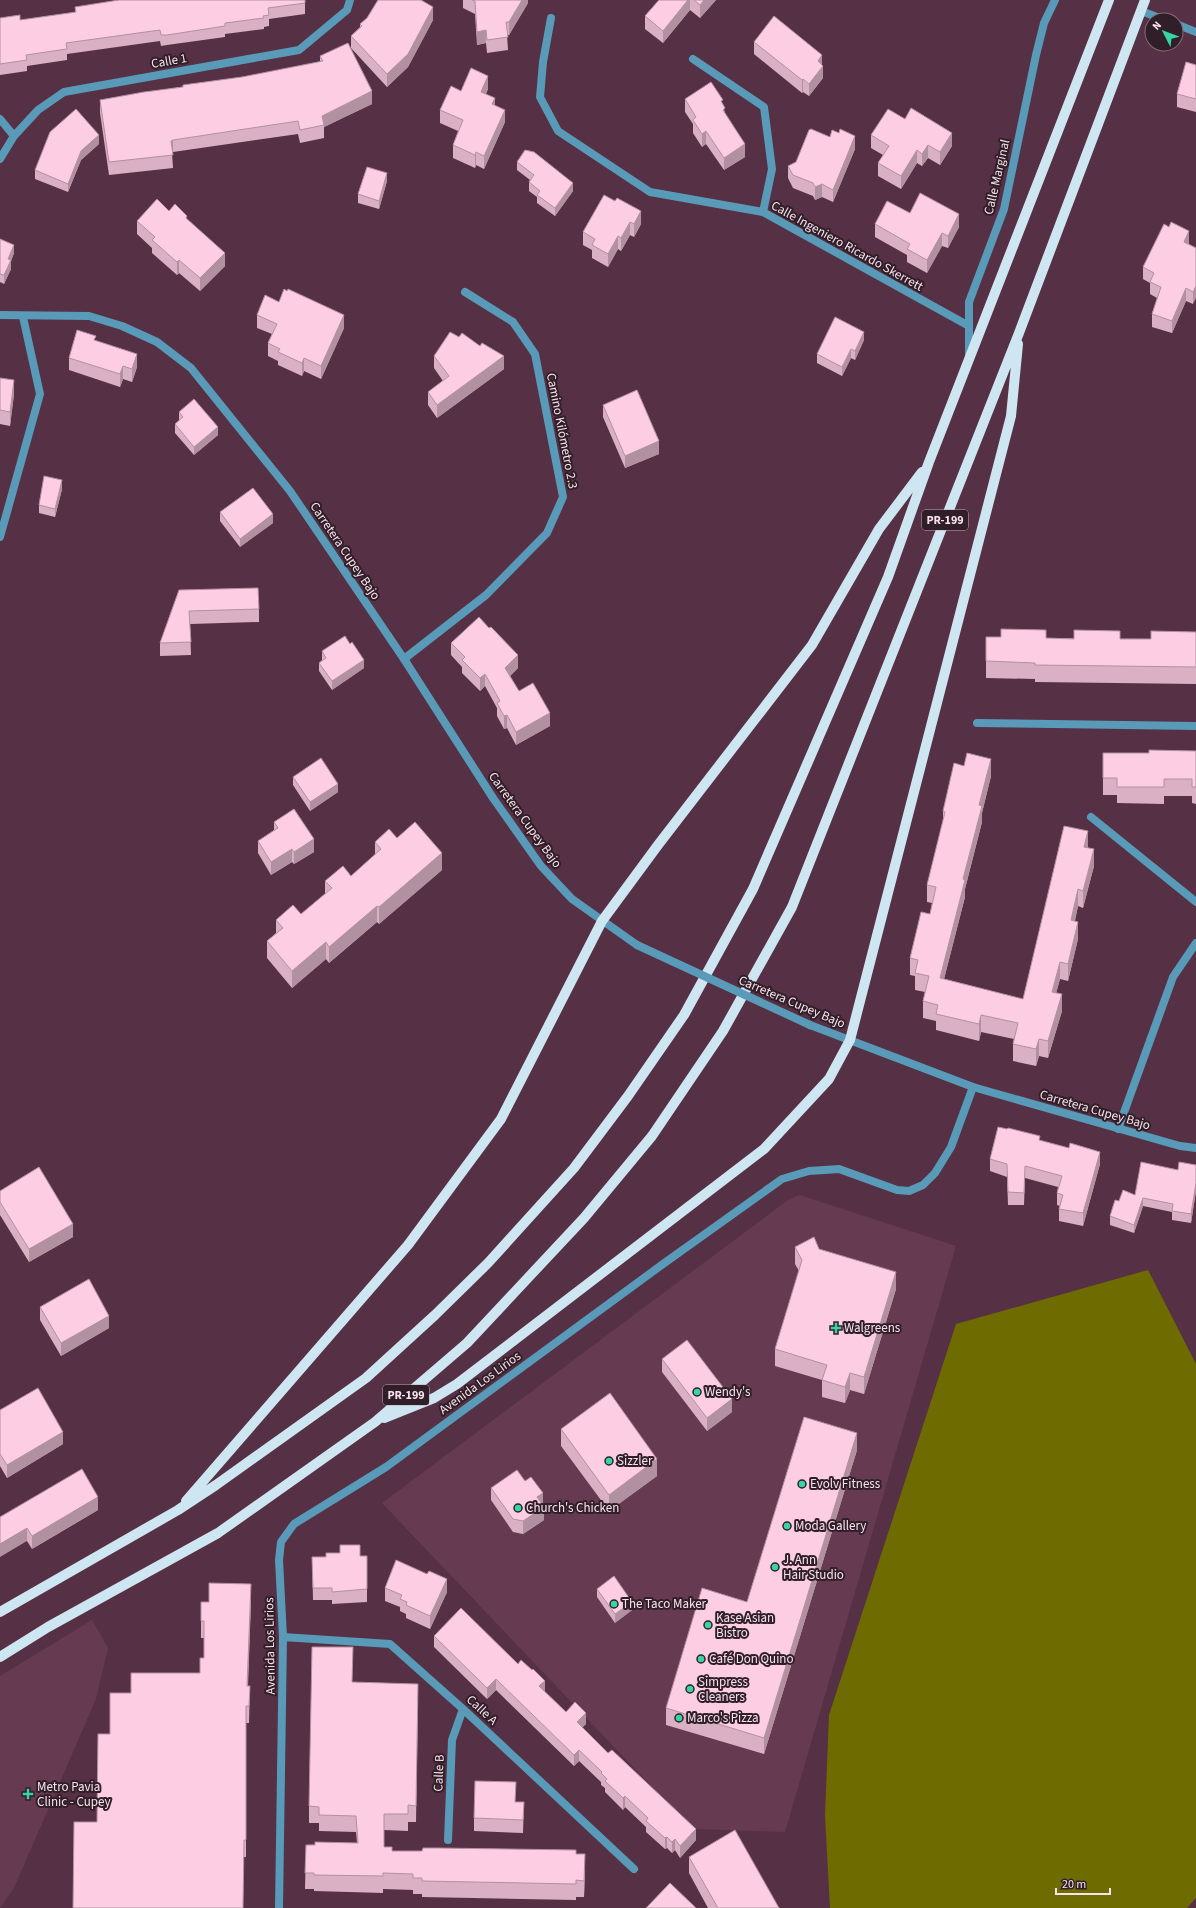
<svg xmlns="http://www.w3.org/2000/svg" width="1196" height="1908" viewBox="0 0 1196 1908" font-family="'Source Sans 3',sans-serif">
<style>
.built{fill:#663b51}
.green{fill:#6e6c00}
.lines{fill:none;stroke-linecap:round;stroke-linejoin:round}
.minor{stroke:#589ab7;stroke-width:8}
.tertiary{stroke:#589ab7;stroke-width:8}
.primary{stroke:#cee6f1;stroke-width:10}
.tertiary-bridge{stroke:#589ab7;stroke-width:8}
.wall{fill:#dab0c4}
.shaded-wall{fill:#b190a0}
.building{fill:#fdcde4;stroke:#b190a0}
.poi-dot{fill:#37d4a6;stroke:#301f28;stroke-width:1.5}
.labels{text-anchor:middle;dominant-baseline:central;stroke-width:4;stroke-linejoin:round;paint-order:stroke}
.shield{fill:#301f28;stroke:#bda8b2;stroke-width:1}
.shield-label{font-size:12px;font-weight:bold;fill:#fae2ed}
.street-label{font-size:13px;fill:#fae2ed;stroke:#301f28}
.poi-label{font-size:13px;fill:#fae2ed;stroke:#301f28;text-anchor:start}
</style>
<rect width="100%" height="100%" fill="#563044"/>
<path class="built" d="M800,1195L956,1246L785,1832L692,1829L382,1503L788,1200Z
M92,1620L108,1648L96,1699L14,1888L0,1908V1676Z"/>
<path class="green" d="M1148,1270L1196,1364V1898L1187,1908H830L825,1815L829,1715L956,1324Z"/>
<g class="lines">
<path class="minor" d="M1141,11L1165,20
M551,18L543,62L540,97L558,131L650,192L763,212L969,326
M1176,24L1196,32
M693,59L764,107L772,169L763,212
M0,119L14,136
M0,159L14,136L38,110L64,92L299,50L347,10L350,0
M969,357V302L1004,209L1036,55L1044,23L1055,0
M0,537L40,394L23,317
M404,659L486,595L547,533L563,497L535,354L513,322L465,292
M977,723L1196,726
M1091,817L1196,902
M1118,1129L1173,977L1196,943
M283,1637L390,1644L463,1709L634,1869
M448,1840L452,1740L463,1709
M279,1908L283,1637L279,1560L281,1542L294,1524L386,1467L663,1264L782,1179L809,1171L839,1169L897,1190L909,1191L923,1185L935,1173L951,1147L973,1087"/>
<path class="tertiary" d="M0,315L89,316L122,326L157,342L191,368L290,491L404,659L493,798L541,866L572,899L637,945
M810,1025L973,1087L1180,1146L1196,1148"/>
<path class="primary" d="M384,1418L434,1398L457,1384L764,1149L829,1079L850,1040L1011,416L1018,344
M186,1501L408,1245L501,1119L602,921L658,845L812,645L879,529L922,472
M0,1612L178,1510L216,1485L366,1378L435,1315L488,1263L574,1168L628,1096L684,1015L753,889L888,577L929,462L1109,0
M0,1657L48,1627L218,1533L375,1422L467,1343L584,1218L652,1136L723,1031L792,907L1019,333L1145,0"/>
<path class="tertiary-bridge" d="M637,945L810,1025"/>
</g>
<path class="wall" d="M463,0H528V3L509,35H507L508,50L487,53L486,43L477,45L475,14L463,8Z
M659,0H716L700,18L690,10L663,43L645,29V16Z
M305,3V14L269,19V26L264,27V29L225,34V37L167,45L161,46L160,41L67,54V60L27,66V71L0,75V18L20,20L75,13V7Z
M433,20L408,67L387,87L351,48V36L360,27V24Z
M754,42L822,65L823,78L809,96L803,92L802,93L754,54Z
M320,56L372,104L324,127V138L300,143L298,134L173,152L172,153L173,168L109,175L100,113V100L242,77L320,62Z
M1196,65V112L1177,107V94Z
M488,89L486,94L495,105L505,122L484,169L476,165L475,168L453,158V145L458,131L440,123V110L461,91Z
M685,99L723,105L725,113L745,157L724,170L706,144L702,147L693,133V124L685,112Z
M905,119L952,146L940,165L928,158L922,166L917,163L901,189L878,176V163L883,155L871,148V135Z
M99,144L81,160L68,192L35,179V170Z
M855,149L833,202L822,197L815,200L813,196L793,188L788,178V166Z
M517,162L573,191L555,216L537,203V197L529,191V182L530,180L517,170Z
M387,181L379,209L358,203V194Z
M604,195L641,224L634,237L630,235L621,251L618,249L608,267L592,258V250L583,245V232Z
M169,211L187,220L225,266L200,291L179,273L177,275L152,253V248L137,234V221Z
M910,213L959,227L948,248L942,246L927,273L907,262V255L875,237V224Z
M0,239L14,253L11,261V269L4,284L0,282Z
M1189,243V244L1196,248L1193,304L1186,301L1172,333L1152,327V314L1157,298L1150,294V283L1143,279V267Z
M279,302L344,328L321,379L304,371L302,376L278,365V361L268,356V343L272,334L257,328V315Z
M459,337L480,346L504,369L437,418L428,405V392L443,381L434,368V356Z
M864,340L855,360L851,358L842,376L817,363V354Z
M96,341L137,367L132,382L123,379L120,387L69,370V358Z
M0,378L14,394L10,426L0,424Z
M603,405L659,454L625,468L603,417Z
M179,412L218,435L194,455L175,433V424L179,421Z
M62,489L55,517L39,513V505Z
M220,512L273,523L240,547L220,521Z
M179,590L259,609V622L190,624L191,655L160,656V643Z
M1196,632V684L1035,682V679L986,678V661L1046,638L1151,639Z
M451,643L518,668L510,676L519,691L550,726L516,745L507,728L504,729L497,716V708L485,686L480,691L462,673V667L451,655Z
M322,651L364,668L332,690L319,671V663L322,660Z
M1196,751V804L1192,803V796H1164V804L1117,803V795H1103V753H1149Z
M991,776L982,813V822L965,889V897L944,979L1023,999L1088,848L1094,866L1083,908L1078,906L1075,921L1078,939L1068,981L1060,979L1056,993L1062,1011L1048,1058L1039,1056L1036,1066L1013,1061V1044L1014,1039L981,1032L979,1041L936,1030V1021L923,1018V1001L925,992L915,990V976L910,975V958L930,914L932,903L927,902V885L943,822V811Z
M293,777L338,792L310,811L293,785Z
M274,822L314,852L294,864L292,862L271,875L258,853V841L274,830Z
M397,838L442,870L379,924L377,922L329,963L326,959L292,988L267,958V941L276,933V920L301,914L325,894V881L351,876L375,855V842Z
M1040,1141L1100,1164L1083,1226L1059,1221V1209L1060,1206L1057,1205V1193L1058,1187L1025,1178L1024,1205H1008L1007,1177L990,1171V1159Z
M1196,1165V1191L1191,1223L1172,1220V1212L1143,1206L1134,1233L1110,1225V1216L1119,1201L1135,1195L1178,1170Z
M0,1191L73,1237L29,1262L0,1215Z
M795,1247L819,1249L896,1289L864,1394L850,1390L845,1403L822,1397V1380L775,1366V1349L799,1271L795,1264Z
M40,1307L109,1328L61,1356L40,1320Z
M662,1359L732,1412L707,1431L662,1372Z
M0,1410L63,1444L7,1478L0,1466Z
M561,1429L657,1476L609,1511L561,1446Z
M857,1450L764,1754L666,1725V1708L747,1602Z
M525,1481L543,1505L544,1520L523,1534L513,1532L491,1500V1488Z
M98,1510L32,1549L27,1541L0,1517Z
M367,1556V1602L332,1604V1600H313L312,1557Z
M427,1574L447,1592L430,1629L406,1618V1614L400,1611V1607L385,1601V1588Z
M597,1589L632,1610L615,1623L597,1597Z
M251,1601L248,1686H250L249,1723H246V1857H244L97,1822L110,1734L131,1693L200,1673L204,1658V1638H201V1602H209Z
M434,1636L545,1692L566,1712L586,1724L582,1727L696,1840L680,1858L675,1850L672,1853L667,1848L665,1849L646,1832V1827L625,1807L623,1810L605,1792V1788L601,1785V1782L579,1761L574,1766L496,1690L487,1699L434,1647Z
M353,1682L418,1700L416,1822H408V1831L384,1830V1847L392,1851L576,1854L585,1871L584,1897H576V1900L422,1897V1894H413V1890L383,1889V1893L314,1891V1889H305L306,1845L357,1843L356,1832L319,1831V1823H309V1806Z
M516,1802H524L523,1833L474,1831V1818Z
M689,1857L779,1908H708L689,1873Z"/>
<path class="shaded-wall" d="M522,0H528V3L509,35V22Z
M688,0H690V10L663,43V31Z
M704,0H716L700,18V5Z
M433,7V20L408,67L387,87V74Z
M486,30V43L477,45V32Z
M822,55V67L823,66V78L809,96V84L818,61Z
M488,76V89L481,104V92Z
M803,79V92L802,93V80Z
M372,91V104L324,127L322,116Z
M495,98V111L492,104Z
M505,110V122L484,169V156Z
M706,131V144L702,147V134Z
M952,133V146L940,165V152Z
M99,135V144L81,160L68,192V184L81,151Z
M855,136V149L833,202V190Z
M173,140V152L171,154V141Z
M745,144V157L724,170V158Z
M928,145V158L922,166V154Z
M917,150V163L901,189V176Z
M476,152V165L475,168V155Z
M387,173V181L379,209V201Z
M573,183V191L555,216V208Z
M822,184V197L815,200V187Z
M641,211V224L634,237V224Z
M959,214V227L948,248V236Z
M630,222V235L621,251V238Z
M1189,231V243L1184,254V242Z
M942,233V246L927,273V260Z
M618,236V249L608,267V254Z
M14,245V253L11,261V269L4,284V275L8,259Z
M225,253V266L200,291V278Z
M179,260V273L177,275V262Z
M1196,286V298L1193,304V292Z
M1186,288V301L1172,333V321Z
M344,315V328L321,379V366Z
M864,332V340L855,360V351Z
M851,349V358L842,376V367Z
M137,354V367L132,382V369Z
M504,356V369L437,418V405Z
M304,358V371L302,376V363Z
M123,366V379L120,387V374Z
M14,380V394L10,426V412Z
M218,427V435L194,455V447Z
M659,441V454L625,468V456Z
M62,480V489L55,517V509Z
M273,514V523L240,547V539Z
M518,655V668L505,681V668Z
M364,660V668L332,690V681Z
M485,674V686L480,691V678Z
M550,713V726L516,745V732Z
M507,715V728L504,729V716Z
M991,759V776L982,813V822L965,889V897L940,995V978L963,879L979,805Z
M338,784V792L310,811V802Z
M1088,831V848L1084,847Z
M314,839V852L294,864V852Z
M292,849V862L271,875V862Z
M1094,849V866L1083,908V891Z
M442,853V870L379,924V907Z
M1078,889V906L1071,937V920Z
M377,906V922L329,963V947Z
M1078,922V939L1068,981V964Z
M326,942V959L292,988V971Z
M1060,962V979L1052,1009V992Z
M1062,994V1011L1048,1058V1041Z
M981,1015V1032L979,1041V1024Z
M1039,1039V1056L1036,1066V1049Z
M1100,1152V1164L1083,1226V1213Z
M1196,1183V1191L1191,1223V1214Z
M1143,1198V1206L1134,1233V1225Z
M73,1224V1237L29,1262V1249Z
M896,1272V1289L864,1394V1377Z
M109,1316V1328L61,1356V1343Z
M850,1373V1390L845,1403V1387Z
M732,1399V1412L707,1431V1418Z
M63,1432V1444L7,1478V1465Z
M857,1433V1450L764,1754V1738Z
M657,1459V1476L609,1511V1495Z
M543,1493V1506L537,1497Z
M98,1497V1510L32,1549V1536Z
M544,1507V1520L523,1534V1521Z
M27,1528V1541L0,1557V1544Z
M447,1579V1592L430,1629V1616Z
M251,1584V1601L247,1703V1686Z
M632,1602V1610L615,1623V1614Z
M496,1679V1690L487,1699V1688Z
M545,1681V1692L539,1686Z
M586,1713V1724L577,1733V1722Z
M579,1750V1761L574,1766V1755Z
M625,1796V1807L623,1810V1798Z
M696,1829V1840L680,1858V1846Z
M667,1837V1848L665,1849V1838Z
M675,1839V1850L672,1853V1842Z
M585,1854V1871L584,1897V1881Z"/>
<path class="building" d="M119,0H305V3L268,8L269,15L263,16L264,18L225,23V26L167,35H161L160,30L66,43L67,49L26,55L27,60L0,64V18L20,15V20L76,12L75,7Z
M378,0H421L433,7L408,54L387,74L351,36L362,26L360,24L367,18Z
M472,0H522L509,22H506L508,37L487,40L486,30L477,32L475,1Z
M659,0H688L663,31L645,16Z
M694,0H704L700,5Z
M774,16L822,55L818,61L823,66L809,84L803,79L802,80L754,42Z
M348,43L372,91L322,116L324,125L300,130L298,121L173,140L171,141L173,155L109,162L100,100L144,92L183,87V85L242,77L323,61L320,56Z
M1186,62L1196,65V99L1177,94Z
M471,68L488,76L481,92L495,98L492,104L505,110L484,156L476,152L475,155L453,145L463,120L440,110L451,86L461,91Z
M711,82L723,100L721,101L725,108L723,110L745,144L724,158L706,131L702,134L693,120L696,117L685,99Z
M911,108L952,133L940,152L928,145L922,154L917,150L901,176L878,163L889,146L871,135L888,109L905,119Z
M76,109L99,135L81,151L68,184L35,170L50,132Z
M811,129L830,137L832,130L839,133L840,129L855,136L833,190L822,184L815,187L813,183L793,175L788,166L796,162L809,130Z
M525,150L534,152L573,183L555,208L537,195L540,191L529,182L534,175L517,162Z
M367,167L387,173L379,201L358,194Z
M920,193L959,214L948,236L942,233L927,260L907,249L910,244L875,224L887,201L910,213Z
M604,195L615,201L617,198L641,211L634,224L630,222L621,238L618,236L608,254L592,245L595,239L583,232Z
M157,199L169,211L175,204L187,216L186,218L225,253L200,278L179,260L177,262L152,240L155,237L137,221Z
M1171,222L1189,231L1184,242L1196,248V286L1193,292L1186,288L1172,321L1152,314L1161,287L1150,282L1154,273L1143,267L1164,224L1169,227Z
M0,239L14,245L8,259L11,260L4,275L0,274Z
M284,289L287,291L288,289L344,315L321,366L304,358L302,363L278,352L280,349L268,343L277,324L257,315L265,295L279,302Z
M835,317L864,332L855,351L851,349L842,367L817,354Z
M77,330L96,336L94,340L137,354L132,369L123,366L120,374L69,358Z
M450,332L459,337L462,333L480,346L482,343L504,356L437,405L428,392L449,376L434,356Z
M0,378L14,380L10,412L0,410Z
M637,390L659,441L625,456L603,405Z
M194,399L218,427L194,447L175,424L183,417L179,412Z
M44,476L62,480L55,509L39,505Z
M253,488L273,514L240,539L220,512Z
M258,588L259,609L189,611L191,642L160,643L179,590Z
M479,617L489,628L491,627L518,655L505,668L519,691L533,683L550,713L516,732L507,715L504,716L497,703L500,701L485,674L480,678L462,660L465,657L451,643Z
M1001,629L1046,630V638L1074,639V630L1120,631V639H1151V631L1196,632V667L1035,665V663L986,661V637H1001Z
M345,636L350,644L352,642L364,660L332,681L319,663L326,658L322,651Z
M1149,750L1196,751V787H1192V779H1164V787H1117V778H1103V753H1149Z
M967,753L991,759L979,805L982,806L963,879L965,880L940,978L1023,999L1064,826L1088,831L1084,847L1094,849L1083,891L1078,889L1071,920L1078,922L1068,964L1060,962L1052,992L1062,994L1048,1041L1039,1039L1036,1049L1013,1044L1018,1023L981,1015L979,1024L936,1014L938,1005L923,1001L929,976L915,973L918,960L910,958L921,912L930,914L936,887L927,885L945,812L943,811L954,763L964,766Z
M321,758L338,784L310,802L293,777Z
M294,809L314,839L294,852L292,849L271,862L258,841L278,828L274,822Z
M415,822L442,853L379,907L377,906L329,947L326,942L292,971L267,941L283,928L276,920L293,905L301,914L332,888L325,881L343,866L351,876L381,849L375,842L389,829L397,838Z
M998,1127L1007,1129L1008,1128L1040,1136L1039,1140L1069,1148L1070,1143L1100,1152L1083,1213L1059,1209L1063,1195L1057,1193L1062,1176L1025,1166L1024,1193L1008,1192L1007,1164L990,1159Z
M1141,1162L1178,1170L1179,1162L1196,1165V1183L1191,1214L1172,1211L1173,1204L1143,1198L1134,1225L1110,1216L1115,1200L1119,1201L1123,1190L1135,1195Z
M39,1167L73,1224L29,1249L0,1202V1191Z
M814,1237L819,1249L896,1272L864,1377L850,1373L845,1387L822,1380L827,1365L775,1349L802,1260L795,1247Z
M89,1279L109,1316L61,1343L40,1307Z
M687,1340L732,1399L707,1418L662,1359Z
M38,1388L63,1432L7,1465L0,1454V1410Z
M610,1393L657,1459L609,1495L561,1429Z
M804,1417L857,1433L764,1738L666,1708L702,1588L747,1602Z
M82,1469L98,1497L32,1536L27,1528L0,1544V1517Z
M517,1470L525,1481L531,1477L543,1493L537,1497L544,1507L523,1521L513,1519L491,1488Z
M340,1545H360V1556H367V1589L332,1592V1588H313L312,1557H326V1553H340Z
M396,1560L427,1574L429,1571L447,1579L430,1616L406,1605L407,1602L400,1599L402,1595L385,1588Z
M614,1576L632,1602L615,1614L597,1589Z
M209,1583L251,1584L247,1686H250L249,1706H246V1840H244L243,1908H73L74,1822H97L98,1734H110V1693H131V1673H200V1658H204V1621H201V1602H209Z
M461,1608L518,1664L521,1660L532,1670L533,1669L545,1681L539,1686L566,1712L575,1702L586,1713L577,1722L608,1753L612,1750L696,1829L680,1846L675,1839L672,1842L667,1837L665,1838L646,1821L648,1818L625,1796L623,1798L605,1781L607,1779L601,1773L602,1772L579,1750L574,1755L496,1679L487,1688L434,1636Z
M312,1647H353L352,1682L418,1684L416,1806L408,1805V1814H384V1847H392V1851H422L423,1848H438L576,1850V1854H585L584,1881L576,1880V1884L422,1881V1878H413V1874L383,1873V1876L314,1875V1873H305L306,1845H315V1842L358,1843L356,1816L319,1815V1807L309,1806Z
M475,1781L516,1782L515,1802H524L523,1820L474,1818Z
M735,1830L779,1908H718L689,1857Z
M670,1883L696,1908H646Z"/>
<g class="poi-dot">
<path d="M834 1322h4v4h4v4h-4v4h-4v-4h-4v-4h4z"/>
<circle cx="697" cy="1392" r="4"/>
<circle cx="609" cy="1461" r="4"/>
<circle cx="802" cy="1484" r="4"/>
<circle cx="518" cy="1508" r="4"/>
<circle cx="787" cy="1526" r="4"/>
<circle cx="775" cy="1567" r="4"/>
<circle cx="614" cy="1604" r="4"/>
<circle cx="708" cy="1625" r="4"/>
<circle cx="701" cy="1659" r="4"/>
<circle cx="690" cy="1689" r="4"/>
<circle cx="679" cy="1718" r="4"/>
<path d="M26 1788h4v4h4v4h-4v4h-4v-4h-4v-4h4z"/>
</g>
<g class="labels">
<g class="shield">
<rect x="922" y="510" width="46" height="20" rx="3"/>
<rect x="383" y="1385" width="46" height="20" rx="3"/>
</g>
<g class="shield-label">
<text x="945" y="520">PR-199</text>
<text x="406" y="1395">PR-199</text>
</g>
<g class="street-label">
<text transform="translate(169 61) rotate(-10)">Calle 1</text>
<text transform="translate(997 177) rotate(-77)">Calle Marginal</text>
<text transform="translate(847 246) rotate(29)">Calle Ingeniero Ricardo Skerrett</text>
<text transform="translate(562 431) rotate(79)">Camino Kilómetro 2.3</text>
<text transform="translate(345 551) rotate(56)">Carretera Cupey Bajo</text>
<text transform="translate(525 820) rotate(54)">Carretera Cupey Bajo</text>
<text transform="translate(792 1002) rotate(23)">Carretera Cupey Bajo</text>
<text transform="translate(1095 1110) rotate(16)">Carretera Cupey Bajo</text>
<text transform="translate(480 1383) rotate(-36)">Avenida Los Lirios</text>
<text transform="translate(270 1646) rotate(-91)">Avenida Los Lirios</text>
<text transform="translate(482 1710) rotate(43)">Calle A</text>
<text transform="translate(439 1773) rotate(-88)">Calle B</text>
</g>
<g class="poi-label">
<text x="844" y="1328">Walgreens</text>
<text x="705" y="1392">Wendy's</text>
<text x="617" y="1461">Sizzler</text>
<text x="810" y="1484">Evolv Fitness</text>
<text x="526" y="1508">Church's Chicken</text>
<text x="795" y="1526">Moda Gallery</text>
<text x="783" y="1560">J. Ann<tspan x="783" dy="15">Hair Studio</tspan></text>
<text x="622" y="1604">The Taco Maker</text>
<text x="716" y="1618">Kase Asian<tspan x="716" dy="15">Bistro</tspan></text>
<text x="709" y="1659">Café Don Quino</text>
<text x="698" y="1682">Simpress<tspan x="698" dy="15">Cleaners</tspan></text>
<text x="687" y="1718">Marco's Pizza</text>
<text x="37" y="1787">Metro Pavia<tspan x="37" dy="15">Clinic - Cupey</tspan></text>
</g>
</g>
<g transform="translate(1164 32) rotate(312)"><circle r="19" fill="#301f28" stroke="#816d77"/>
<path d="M0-3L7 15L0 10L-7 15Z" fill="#37d4a6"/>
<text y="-6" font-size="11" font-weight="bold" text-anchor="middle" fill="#fae2ed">N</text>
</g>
<path d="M1056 1888v6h54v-6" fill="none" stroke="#fae2ed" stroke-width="2"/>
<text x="1062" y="1888" font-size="12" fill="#fae2ed" stroke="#301f28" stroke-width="3" paint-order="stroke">20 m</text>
</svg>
